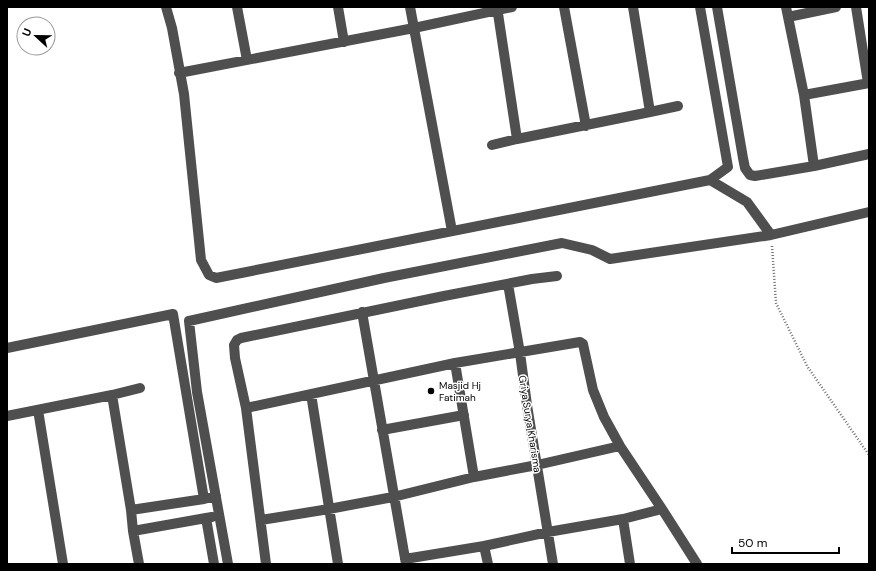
<svg xmlns="http://www.w3.org/2000/svg" width="876" height="571" viewBox="0 0 876 571" font-family="'DM Sans',sans-serif">
<style>
.lines{fill:none;stroke-linecap:round;stroke-linejoin:round}
.path{stroke:#717171;stroke-width:2.5;stroke-dasharray:1 2;stroke-linecap:butt}
.minor{stroke:#4f4f4f;stroke-width:10}
.poi-dot{fill:#000;stroke:#fff;stroke-width:1.5}
.labels{text-anchor:middle;dominant-baseline:central;stroke-width:3;stroke-linejoin:round;paint-order:stroke}
.poi-label{font-size:10px;fill:#000;stroke:#fff;text-anchor:start}
.street-label{font-size:10px;fill:#000;stroke:#fff}
</style>
<rect width="100%" height="100%" fill="#fff"/>
<g class="lines">
<path class="path" d="M772,246L776,303L807,366L869,455"/>
<path class="minor" d="M166,7L172,28L184,94L201,260L209,275L216,278C380,244 545,213 710,180L728,167L700,7
M237,7L247,60
M338,7L344,42
M410,7L452,231
M497,7L517,139L650,112L633,7
M564,7L586,126
M717,7L743,158L745,168L750,175L755,176L814,166L869,154
M786,7L804,95L814,166
M856,7L868,83
M788,17L836,7
M179,73L414,28L512,7
M804,95L869,83
M650,112L678,106
M492,145L517,139
M710,180L747,202L771,235
M508,284L520,353L527,405L553,564
M362,312L406,564
M7,348L173,314L204,499L216,496
M455,363L474,477
M311,394L338,564
M112,395L140,388
M246,408L455,363L580,342L583,344L593,390L604,417L620,446L662,509L697,564
M38,410L63,564
M7,416L112,395L131,510L204,499
M382,430L464,415
M131,510L133,531
M212,517L206,518L214,564
M623,519L630,564
M261,520L329,509L393,497L474,477L537,465L620,446
M484,546L488,564
M405,559L484,546L548,532L623,519L662,509
M139,564L133,531L206,518
M228,564L197,392L189,321L384,278L562,243L592,250L610,259L771,235L869,212
M266,564L246,408L235,358L234,345L237,340L241,338L444,296L532,279L557,276"/>
</g>
<circle class="poi-dot" cx="431" cy="391" r="4"/>
<g class="labels">
<g class="poi-label">
<text x="439" y="385">Masjid Hj<tspan x="439" dy="12">Fatimah</tspan></text>
</g>
<g class="street-label">
<text transform="translate(530 424) rotate(81)">Griya Surya Kharisma</text>
</g>
</g>
<rect width="876" height="571" fill="none" stroke="#000000" stroke-width="16"/>
<g transform="translate(36 36) rotate(292)"><circle r="19" fill="#ffffff" stroke="#999999"/>
<path d="M0-3L7 15L0 10L-7 15Z" fill="#000000"/>
<text y="-6" font-size="11" font-weight="bold" text-anchor="middle" fill="#000000">U</text>
</g>
<path d="M732 547v6h107v-6" fill="none" stroke="#000000" stroke-width="2"/>
<text x="738" y="547" font-size="12" fill="#000000" stroke="#ffffff" stroke-width="3" paint-order="stroke">50 m</text>
</svg>
